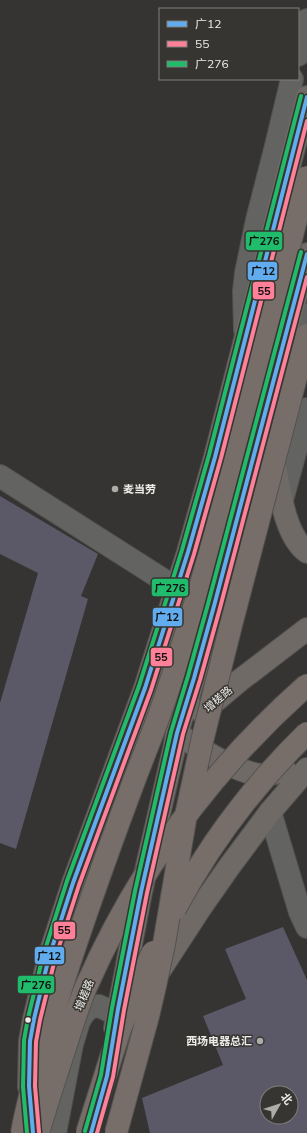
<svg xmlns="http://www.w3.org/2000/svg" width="307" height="1133" viewBox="0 0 307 1133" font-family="Mulish,'Noto Sans SC',sans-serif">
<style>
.building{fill:#5b5967;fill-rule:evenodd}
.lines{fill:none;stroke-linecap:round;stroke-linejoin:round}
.minor-casing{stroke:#535250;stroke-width:24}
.major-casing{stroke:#535250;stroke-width:24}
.minor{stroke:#636361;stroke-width:22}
.major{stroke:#6f6a66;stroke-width:22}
.highway-bridge-casing{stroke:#535250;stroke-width:24;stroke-linecap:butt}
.highway-bridge{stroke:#776e69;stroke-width:22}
.bus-1-casing{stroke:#373531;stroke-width:7}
.bus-2-casing{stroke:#373531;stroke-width:7}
.bus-3-casing{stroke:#373531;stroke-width:7}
.bus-1{stroke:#60acee;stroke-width:4}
.bus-2{stroke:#ff8098;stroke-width:4}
.bus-3{stroke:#20bc6c;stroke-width:4}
.poi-dot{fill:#adaca9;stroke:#373531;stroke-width:1.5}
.bus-dot{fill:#edece9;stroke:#373531;stroke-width:1.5}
.labels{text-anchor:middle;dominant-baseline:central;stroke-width:3;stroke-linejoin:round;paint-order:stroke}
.poi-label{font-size:11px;font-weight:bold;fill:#edece9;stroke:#373531;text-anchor:start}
.street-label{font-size:11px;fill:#edece9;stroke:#373531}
.line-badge{stroke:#373531;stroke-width:1.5}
.pale-badge-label{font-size:11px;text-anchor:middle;font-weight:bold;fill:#111}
</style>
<rect width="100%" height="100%" fill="#363432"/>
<path class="building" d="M0,496L98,554L81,596L88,599L16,849L0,843V703L38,573L0,554Z
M283,927L307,980V1133H150L142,1098L223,1065L203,1016L246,999L225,949ZM267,1093H291V1117H267Z"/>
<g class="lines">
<g class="minor-casing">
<path id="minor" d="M298,55L307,20
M245,330L244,291L246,273L257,220L276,146L292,79
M284,343L307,315
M0,476L176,588
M282,500L307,409
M270,812L300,912L307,927
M55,1133L72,1044L79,1021L84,1013L91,1007L99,1006L118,1015"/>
</g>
<g class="major-casing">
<path id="major" d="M273,456C279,484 283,534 307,552
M202,712L239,681L307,629
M184,738C203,751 240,774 263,775C271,775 278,772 285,770
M158,973L201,907L229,867L270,812L307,769
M115,1028L141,892L174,749L177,733L194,678L214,606L307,254
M29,1087L30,1041L34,1019L49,957L73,883L145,688L188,552L215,457L307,97"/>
</g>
<use href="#minor" class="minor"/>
<use href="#major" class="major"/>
<g class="highway-bridge-casing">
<path id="highway-bridge" d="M175,909C209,844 255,784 307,733
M22,1133C29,1094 41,1055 52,1017C76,940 103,864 131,789C143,756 157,724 168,690C224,522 262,349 307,177
M38,1133C48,1099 59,1066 70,1032C75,1017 80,1001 86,987C137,870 212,769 307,685
M87,1133L120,1029L143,973L153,952
M116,1133L148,1016L155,986L164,944L185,820L203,737L231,625L307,335"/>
</g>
<use href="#highway-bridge" class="highway-bridge"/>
<g class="bus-1-casing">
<path id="bus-1" d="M33,1133L29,1086L30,1041L34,1019L49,957L73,883L145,688L188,552L215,457L307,97
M91,1133L107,1076L118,1009L141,892L177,733L194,678L214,606L307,254"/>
</g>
<g class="bus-2-casing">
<path id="bus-2" d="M39,1132L35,1086L36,1042L40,1020L55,959L79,885L151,690L194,554L221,458L307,121
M97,1133L113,1077L124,1010L147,893L183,734L200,680L220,608L307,277"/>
</g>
<g class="bus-3-casing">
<path id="bus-3" d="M85,1131L101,1075L112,1008L135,891L171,732L188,676L208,604L301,252
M27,1133L23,1087L24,1040L28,1018L43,956L67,881L139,686L182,550L209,455L301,96"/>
</g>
<use href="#bus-1" class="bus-1"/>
<use href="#bus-2" class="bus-2"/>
<use href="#bus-3" class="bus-3"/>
</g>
<g class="poi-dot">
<circle cx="115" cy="489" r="4"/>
<circle cx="260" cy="1041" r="4"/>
</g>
<circle class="bus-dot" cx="28" cy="1020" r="3.5"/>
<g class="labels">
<g class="poi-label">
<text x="123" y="489">麦当劳</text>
<text x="252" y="1041" text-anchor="end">西场电器总汇</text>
</g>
<g class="street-label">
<text transform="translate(218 699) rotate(-40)">增槎路</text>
<text transform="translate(84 995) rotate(-68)">增槎路</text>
</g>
</g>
<g class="line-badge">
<rect x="245" y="231" width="38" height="20" rx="4" fill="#20bc6c"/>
<rect x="247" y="261" width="31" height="20" rx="4" fill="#60acee"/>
<rect x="252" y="281" width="23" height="19" rx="4" fill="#ff8098"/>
<rect x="151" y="578" width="38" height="19" rx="4" fill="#20bc6c"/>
<rect x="152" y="607" width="31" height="20" rx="4" fill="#60acee"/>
<rect x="150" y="647" width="23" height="20" rx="4" fill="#ff8098"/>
<rect x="53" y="921" width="23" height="19" rx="4" fill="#ff8098"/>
<rect x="34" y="946" width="31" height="19" rx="4" fill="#60acee"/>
<rect x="17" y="975" width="38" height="19" rx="4" fill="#20bc6c"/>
</g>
<g class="pale-badge-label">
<text x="264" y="245">广276</text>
<text x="263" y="275">广12</text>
<text x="264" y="295">55</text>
<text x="170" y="592">广276</text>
<text x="167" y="621">广12</text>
<text x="161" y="661">55</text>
<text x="64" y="934">55</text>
<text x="49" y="960">广12</text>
<text x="36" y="989">广276</text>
</g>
<rect x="159" y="8" width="140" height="72" fill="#373531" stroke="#807e7b"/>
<rect x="167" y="21" width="20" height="6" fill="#60acee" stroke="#807e7b"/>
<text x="195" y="28" font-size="12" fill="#edece9">广12</text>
<rect x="167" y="41" width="20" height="6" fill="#ff8098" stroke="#807e7b"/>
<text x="195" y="48" font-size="12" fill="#edece9">55</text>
<rect x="167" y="61" width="20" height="6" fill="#20bc6c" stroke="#807e7b"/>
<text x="195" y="68" font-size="12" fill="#edece9">广276</text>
<g transform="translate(279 1105) rotate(51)"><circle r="19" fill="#373531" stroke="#807e7b"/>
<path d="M0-3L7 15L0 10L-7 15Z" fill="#adaca9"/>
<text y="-6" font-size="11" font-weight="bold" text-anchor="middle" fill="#edece9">北</text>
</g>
</svg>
